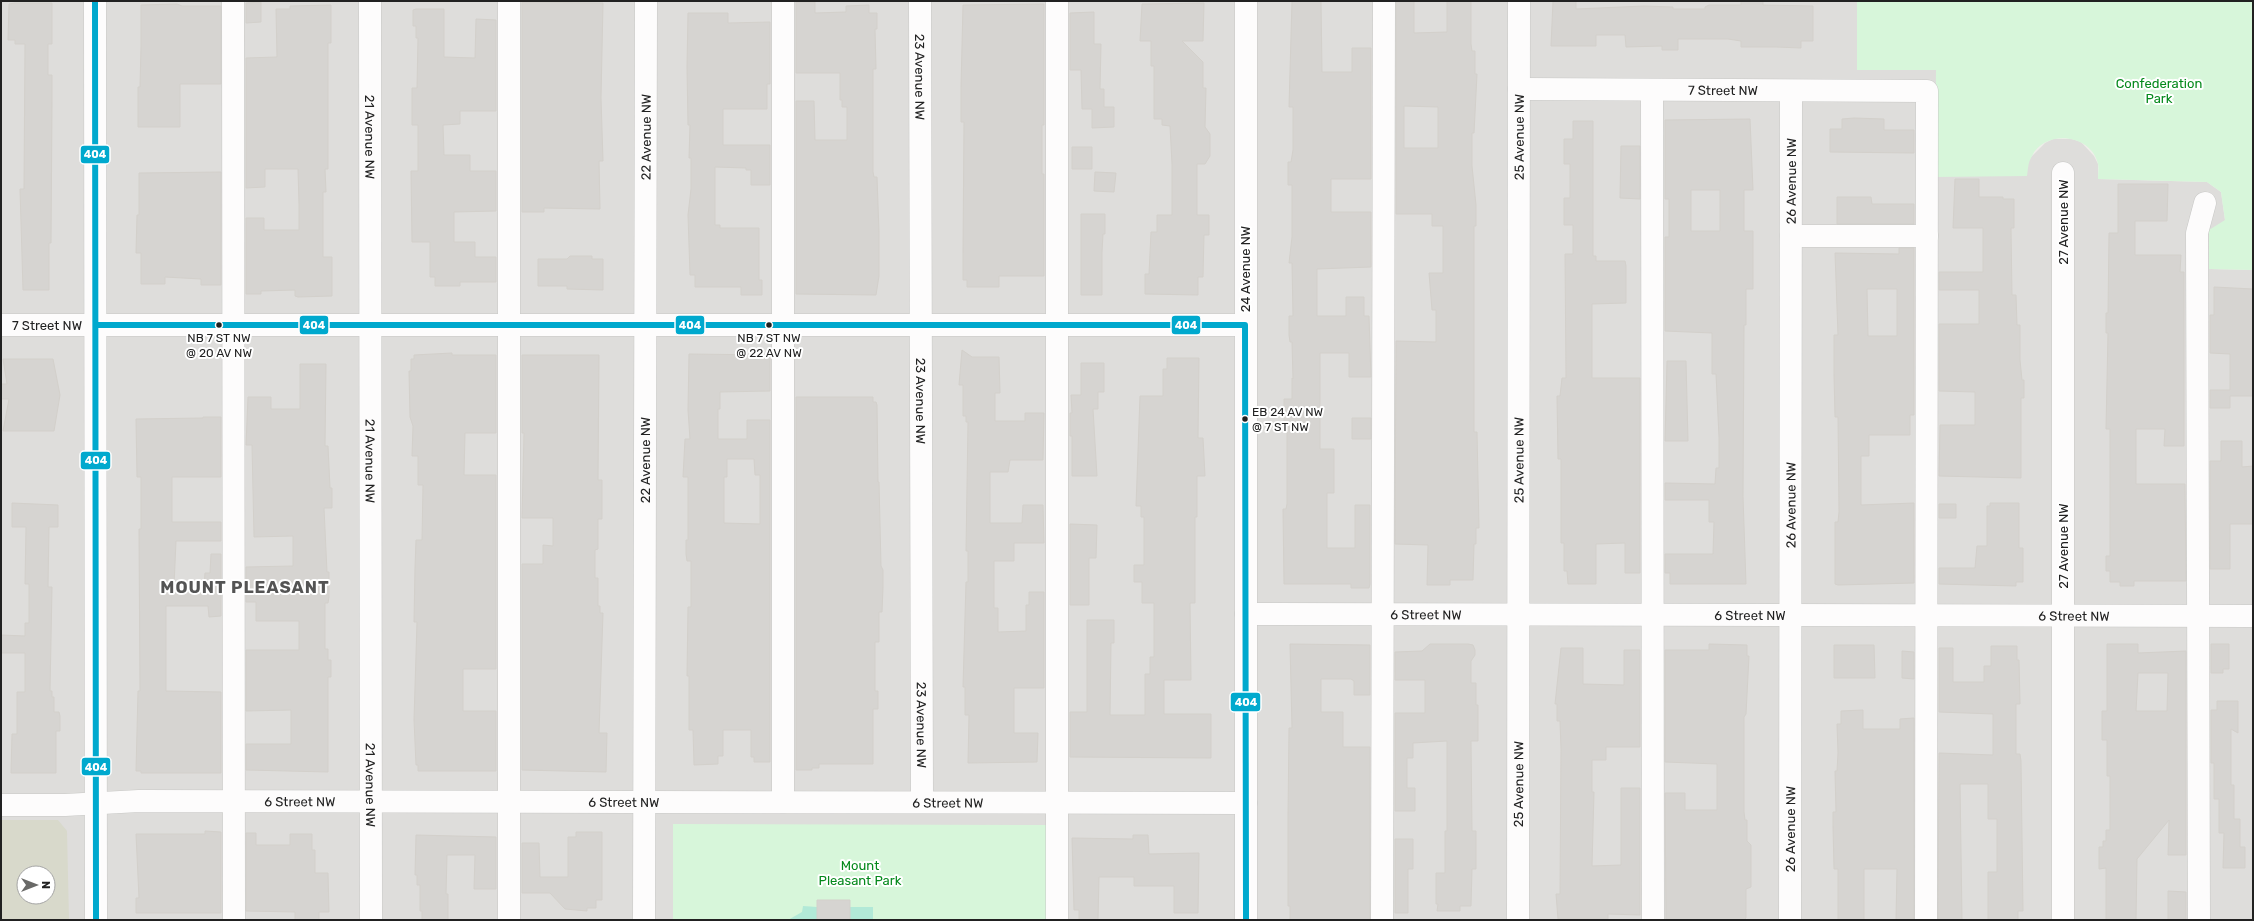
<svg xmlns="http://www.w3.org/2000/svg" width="2254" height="921" viewBox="0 0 2254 921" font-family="Rubik,sans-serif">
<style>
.residential{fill:#dedddb;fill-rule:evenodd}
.construction{fill:#d8d9cb;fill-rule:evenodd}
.park{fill:#d7f6da}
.pitch{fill:#b2e9d7}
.building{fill:#d6d4d1;stroke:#d3d0cb;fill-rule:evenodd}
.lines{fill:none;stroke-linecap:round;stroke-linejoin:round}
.minor-casing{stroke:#c8c8c6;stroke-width:23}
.minor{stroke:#fdfcfc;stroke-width:22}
.bus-1-casing{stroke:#fff;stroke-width:9}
.bus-1{stroke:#00a9ce;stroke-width:6}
.bus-dot{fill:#212121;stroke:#fff;stroke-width:1.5}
.labels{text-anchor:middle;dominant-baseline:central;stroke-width:4;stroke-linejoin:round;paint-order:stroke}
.bus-label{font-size:12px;fill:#212121;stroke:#fff}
.street-label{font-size:13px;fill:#212121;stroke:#fff}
.park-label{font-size:13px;fill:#05891c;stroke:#fff}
.district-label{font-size:17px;font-weight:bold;letter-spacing:1px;fill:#545454;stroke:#fff}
.line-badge{stroke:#fff;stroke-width:1.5}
.badge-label{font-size:11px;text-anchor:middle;font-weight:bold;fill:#fff}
</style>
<rect width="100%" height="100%" fill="#efeeea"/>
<path class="residential" d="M1,1H1857V70H1936L2030,158L2045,143L2053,139H2072L2081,142L2094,156L2098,164V179L2207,182L2221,192L2225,220L2209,269L2253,270V920H1ZM24,873H48V897H24Z"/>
<path class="construction" d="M1,820H58L67,831L69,920H1ZM24,873H48V897H24Z"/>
<path class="park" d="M1857,1H2253V270L2209,269V230L2225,220L2221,192L2207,182L2098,179C2098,174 2099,168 2098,164C2091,133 2043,129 2031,158C2028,163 2028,170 2027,176L1935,177L1936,70H1857Z
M673,824L1047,825L1046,920H673Z"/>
<path class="pitch" d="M817,900H850V907H873V920H788L802,912L803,906L817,907Z"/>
<path class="building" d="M1292,1H1321L1322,72H1352V48H1371V179H1331V212H1371V267L1317,269V316H1346V297H1364V316H1369L1371,377H1349V353H1320V449H1334V493H1327V548H1355V505H1370V584L1369,588H1351V584H1284L1283,509H1286L1287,504V427H1284V399H1292V378L1293,379L1292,342H1290L1289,335V316H1293L1292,263H1289L1292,237V185H1288V162H1291L1293,150V107H1289Z
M1396,1H1414V33L1447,32V1H1471V44L1472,51H1475V74H1477L1474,133H1472V166L1476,205V226H1474V432H1477L1479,528H1476V544H1474L1473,580H1450V585H1427L1428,545L1395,544L1396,341L1436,342V310H1432L1429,273H1443V226H1432V214H1396ZM1404,106L1438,107V148H1404Z
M1553,1H1576V9L1644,6L1673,7V9H1705V7L1709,5H1741V1H1763V5L1813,6V41H1801V48L1776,47H1741V41L1728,39H1678V50H1662V46L1626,47L1625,35H1596V46H1551Z
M261,2V22L246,23V3Z
M522,2L603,3L601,98L603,161H599L600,209L544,208V212H522Z
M796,2H815V13L846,12V6L869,5V13H877V29H875L876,69H873V172L874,177H877L879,232V276L876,295L796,294V101H814L815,140H847V107H842V100H840V73H796Z
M15,3H52V44H48V75H52V102L51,243H49V290H23L20,189H24L25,44H15V40H8L9,4Z
M1204,3L1203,41H1182L1203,62V88H1206L1205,127L1210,134V156L1205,164H1197V215H1209V235H1204L1203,277H1198V295L1145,294V274H1149L1151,232H1157V215H1172V164L1170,126L1162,125V119H1154V66H1151V41H1140L1142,4Z
M177,4L182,6H221V84H180V127H138V87H140L141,47V5Z
M1044,4V125H1042V174H1044V276H999V287H967V280H963V253L964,122H961V87L963,5Z
M331,5V43H328V169H325L326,192H323V257H332V296L298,297L295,296V290L261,291V294H246V218H264V230H299V204L298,169H265V187L246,188V58L277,57L276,9H290V6Z
M416,9H444V57L475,58L476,19L496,20V111H460V124L443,125L444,155H470V171H496V211L454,212V242H475V257H496V282H460V286H435V277H430V242H412L411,171H418V125H412V88H417L418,38H416V26H413V10Z
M1094,12V44H1101L1100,89H1104V107H1114V127L1092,128V109H1082L1081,70H1070V13Z
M688,13H728V23L770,22V84H767V109H723V145H770V185H751V170H746V168L715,167V225H720V228H759V280H762V295H741V287H695V275H690L688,215L691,189V158H689L690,125H688L687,67Z
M1854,118L1884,119V130H1914V153L1830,152V129H1842V119Z
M1750,119L1753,190H1744V231H1753V289H1746V325H1744L1743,496L1746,584H1670V573H1665V554H1713L1714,522H1709V500H1665V483L1715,484L1716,468H1719V437L1716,374H1712V333L1665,331V237H1669V199H1665V120ZM1691,190H1720V231H1691Z
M1573,121H1593V256H1596V261H1625L1626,266V303L1592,304V378H1640V573H1625V543L1596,544V584H1568L1567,571H1564V543H1561V459H1558L1557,396H1560L1562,378H1566L1565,254H1573V225H1564V198H1570V164H1564V139H1573Z
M1621,146H1640V199L1620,198Z
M1072,147H1092V169H1072Z
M221,172V285H201V279L165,277V284H141V253H136L137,215H139V173Z
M1095,172L1116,173L1114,192L1094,191Z
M1955,179H1979V197H2003V199H2014V228H2011L2012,295H2016L2017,325H2020V360L2022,380H2024V398H2021V478L1939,476L1940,425H1975V392L1939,391V324H1979V290H1939V272H1983V228H1953Z
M2118,184H2168L2167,221H2135V255H2181L2180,272H2184V446H2164L2165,429H2136V484H2185L2186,581H2134V586H2120V582H2110V571H2106V556H2110V429H2106L2108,333H2106V313H2108L2109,233H2118Z
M1837,197H1871L1872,204H1914V224H1837Z
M1081,214H1105V234H1103L1102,252V295H1081Z
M1899,248H1914V415H1910V435H1869V456H1861V505L1914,503V583L1838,585L1835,584V522H1838L1839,512L1838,417H1835L1834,374V335H1838L1835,253L1899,254ZM1867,289H1897V336H1868Z
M570,256H592V259H603V290L567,289V286H538V259H567Z
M2214,287L2253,289V396H2230V408H2210V390H2230V354L2210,353V315H2214Z
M962,350L972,357H999L1000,393H995V421H1025V413H1044L1043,460H1010L1008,472H990V523H1022L1023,505H1043L1044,543H1014V561H994V608H998V632L1026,631V605H1029V592H1044V688H1014V733H1038L1037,762L968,763L969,715H965V687H963L966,582H968V551H966L968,422H966V416H963V385H959Z
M452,353V355H496V433H465L464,475H496V669H463V711H496V771H418V765H416L414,720L417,622H414L415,568L416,540H422L423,485H418V456H412L413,426L410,417L409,371H411V359H414V355Z
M689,354L770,355V391L720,392V409H718V439H747V420H770V762H754V757H751V730H723V756H718V764L694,765L693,730H689V676H687L688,607H691V561H687L686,554V540H688V477H683L685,439H690L688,410ZM727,459H754L755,475H760V524L724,523V477H727Z
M522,355H599L598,480H602V519H598V549L595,550V578H598V606H600V613H603L599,733H607L606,772L522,770V564H543V545L553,546V518H522L524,433H522Z
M1167,358H1199L1198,438H1203L1205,476H1197V517H1195V603H1190L1191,680H1164V714H1211V758L1070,757V712H1087V620H1114V643H1111L1110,715H1145V674H1150V657H1154V603H1142V582H1134V565H1144V517H1141V506H1136L1140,396H1163V369H1167Z
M3,359H53L60,395L54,431H3L9,399H1V384H7Z
M1667,361H1686L1688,441H1665Z
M1081,363H1104V392H1098V409H1093L1097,476H1072V436H1070V413H1072L1071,395H1081Z
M300,364H326L325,446H328L330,488H332V508H324L327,572H329V597L328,603H325V649H328V660H331V677H328V772L246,770V744H291V710L246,711V650H299V621H256V602H246V567L293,566V536L254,537L252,445H246L248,397H271V409H300Z
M796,397H873V402H876L877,405L878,482H879L881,566L883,570V587L882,612H879V642H875V691H878V709H873V764H819V768H812V770H796Z
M203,417H221V477H172V522H221V541H176L174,586H204L205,573H210L211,554H221V616L209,617L208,606H166V691L221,692V773H141V771H136L138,691H140L139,529H141V477H137L136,419L203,418Z
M1352,418H1371V439H1352Z
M2221,441H2242V467L2253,466V524H2230V569H2210V461H2221Z
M12,503L58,505V527H49L48,587H52L50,691H52V697H54V712H59L60,716V731H56V773H11L12,734H17V692H25V653H1V635L25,636V623H29V584H25L26,527H12Z
M1990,503H2019V548H2023V582H2016V586L1939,584V568H1975L1977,546H1987V506H1990Z
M1939,504H1956V518H1939Z
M1070,524L1097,525L1096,558H1089V605H1070Z
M1290,644L1370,645V695H1354V681L1351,679H1321V712H1343V747H1370V920H1290V906H1288V816L1289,728H1292Z
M1430,644H1468L1473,645L1475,650V655L1471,661V683H1476V705H1478V741H1471L1472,831H1476V869H1472L1471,906H1460V911H1437L1438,904H1436V873H1445V831H1447V741L1413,743V758H1407V788H1415V811H1395V713H1425V680H1395V652L1422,651Z
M1709,644L1747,645V656H1749L1746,714L1744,717V812L1745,820H1747V841L1751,845V887L1746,889V918L1744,920H1666L1665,793H1685V810H1717V764L1665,762V650H1709Z
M2107,644H2138V653L2186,651V855H2168L2169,820L2137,859L2136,920H2106V868L2099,869V847H2103V841H2106V830H2110V776H2107V740H2102V711H2107ZM2138,673H2168L2167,711H2136Z
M2211,644H2229V669H2223V673H2211Z
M1834,645H1874L1875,678H1834Z
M1991,646H2017V660H2019L2020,704H2016V754H2020L2021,761L2023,911H2018V920H1988V872H1997V819H1988V784H1960L1962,920H1938L1939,753L1993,755V714L1939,712V648H1953V682H1984V666H1991Z
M1561,648H1583V684L1624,685V650H1640V747H1606V760H1592V792H1594L1592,866L1621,865V788H1640V915L1608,914V919H1558L1556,894H1560L1561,749L1560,721H1557V704H1555Z
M1902,651L1914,652V679L1902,678Z
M2217,701H2238V733L2231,729V785H2234V819H2240V847H2245V868H2223L2224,833H2219V799H2214V763H2211V710H2217Z
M1863,710V729H1900V719L1914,718V920H1896L1897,869H1864V920H1838V869H1834L1833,826V812H1836L1835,771H1837L1838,753L1837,724H1841V711Z
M205,831L221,832V913H136V898H139L136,834H205Z
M576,832H602V900H596V908H587V911L565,909L550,893H522V843H539L540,877H568V837H576Z
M246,833H256V845H290V834H312V850H315V873H328L329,912H319V920H295V912L246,911Z
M416,835L496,837V889H474L475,855H447L446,894H448V920H422V911H420V885H417V875H415Z
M1133,835H1148L1149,854L1199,853L1198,913H1174V886H1134V877H1099L1098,920H1079V910H1074L1072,838L1133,839Z
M1395,839H1413V869H1408V913H1395Z
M2168,891L2186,892V920H2168Z
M817,900H850V920H817Z"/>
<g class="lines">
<g class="minor-casing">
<g id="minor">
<path d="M95,1L96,920"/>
<path d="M233,1L234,920"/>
<path id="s1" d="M370,1L371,920"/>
<path d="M509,1V920"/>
<path d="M783,1V802"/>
<path id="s2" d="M920,1L922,802"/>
<path id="s3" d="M1519,89L1927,91L1926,920"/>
<path d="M1652,90L1653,920"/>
<path d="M2063,173V920"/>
<path d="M1791,236H1927"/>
<path id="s4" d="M1,325H1245"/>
<path id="s5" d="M1246,614L2253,616"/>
<path id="s6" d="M1,805H65L139,801L1246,803"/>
<path id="s7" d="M644,920L646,1"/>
<path d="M1057,920V1"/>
<path d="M1246,920V1"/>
<path d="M1382,920L1384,1"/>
<path id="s8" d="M1518,920L1519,1"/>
<path id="s9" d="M1790,920L1791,91"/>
<path d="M2199,920L2197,233L2205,203"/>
</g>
</g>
<use href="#minor" class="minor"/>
<g class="bus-1-casing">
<path id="bus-1" d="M95,1L96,920
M96,325H1245L1246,920"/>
</g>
<use href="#bus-1" class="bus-1"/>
</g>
<g class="bus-dot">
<circle cx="219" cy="325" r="3.5"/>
<circle cx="769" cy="325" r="3.5"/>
<circle cx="1245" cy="419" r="3.5"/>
</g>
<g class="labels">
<g class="bus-label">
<text x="219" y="338">NB 7 ST NW<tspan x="219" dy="15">@ 20 AV NW</tspan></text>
<text x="769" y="338">NB 7 ST NW<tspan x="769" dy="15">@ 22 AV NW</tspan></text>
<text x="1252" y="412" text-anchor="start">EB 24 AV NW<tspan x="1252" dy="15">@ 7 ST NW</tspan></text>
</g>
<g class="street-label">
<text stroke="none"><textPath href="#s2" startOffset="76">23 Avenue NW</textPath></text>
<text stroke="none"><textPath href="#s3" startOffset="204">7 Street NW</textPath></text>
<text stroke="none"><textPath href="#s1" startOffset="136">21 Avenue NW</textPath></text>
<text stroke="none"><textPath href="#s7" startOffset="783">22 Avenue NW</textPath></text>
<text stroke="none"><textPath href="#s8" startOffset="783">25 Avenue NW</textPath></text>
<text stroke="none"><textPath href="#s9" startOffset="739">26 Avenue NW</textPath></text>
<text transform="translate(2063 222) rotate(-90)">27 Avenue NW</text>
<text transform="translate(1245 269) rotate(-90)">24 Avenue NW</text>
<text stroke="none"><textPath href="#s4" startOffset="46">7 Street NW</textPath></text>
<text stroke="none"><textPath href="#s2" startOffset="400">23 Avenue NW</textPath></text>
<text stroke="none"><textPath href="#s1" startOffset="460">21 Avenue NW</textPath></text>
<text stroke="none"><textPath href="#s8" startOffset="460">25 Avenue NW</textPath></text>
<text stroke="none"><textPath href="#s7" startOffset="460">22 Avenue NW</textPath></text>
<text stroke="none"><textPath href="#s9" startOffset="415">26 Avenue NW</textPath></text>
<text transform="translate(2063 546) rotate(-90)">27 Avenue NW</text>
<text stroke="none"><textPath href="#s5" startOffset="504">6 Street NW</textPath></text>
<text stroke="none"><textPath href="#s5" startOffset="828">6 Street NW</textPath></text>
<text stroke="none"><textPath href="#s5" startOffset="180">6 Street NW</textPath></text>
<text stroke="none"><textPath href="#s2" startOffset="724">23 Avenue NW</textPath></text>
<text stroke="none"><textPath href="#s1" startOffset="784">21 Avenue NW</textPath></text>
<text stroke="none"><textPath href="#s8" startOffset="136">25 Avenue NW</textPath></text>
<text stroke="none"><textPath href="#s6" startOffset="299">6 Street NW</textPath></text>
<text stroke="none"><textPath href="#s6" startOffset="623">6 Street NW</textPath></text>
<text stroke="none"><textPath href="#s6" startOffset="947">6 Street NW</textPath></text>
<text stroke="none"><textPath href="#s9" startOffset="91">26 Avenue NW</textPath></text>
</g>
<g class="park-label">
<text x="2159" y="83">Confederation<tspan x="2159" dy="15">Park</tspan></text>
<text x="860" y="865">Mount<tspan x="860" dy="15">Pleasant Park</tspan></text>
</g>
<g class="district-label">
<text x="245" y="587">MOUNT PLEASANT</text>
</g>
</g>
<g class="line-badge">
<rect x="80" y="145" width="30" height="19" rx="4" fill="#00a9ce"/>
<rect x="299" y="315" width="30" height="20" rx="4" fill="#00a9ce"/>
<rect x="675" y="315" width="30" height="20" rx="4" fill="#00a9ce"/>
<rect x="1171" y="315" width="30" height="20" rx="4" fill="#00a9ce"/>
<rect x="80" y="451" width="31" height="19" rx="4" fill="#00a9ce"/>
<rect x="1230" y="692" width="31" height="20" rx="4" fill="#00a9ce"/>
<rect x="81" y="757" width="30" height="19" rx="4" fill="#00a9ce"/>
</g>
<g class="badge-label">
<text x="95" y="158">404</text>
<text x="314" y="329">404</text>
<text x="690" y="329">404</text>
<text x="1186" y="329">404</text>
<text x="96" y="464">404</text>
<text x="1246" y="706">404</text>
<text x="96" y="771">404</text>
</g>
<rect width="2254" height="921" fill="none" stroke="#212121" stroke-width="4"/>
<g transform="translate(36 885) rotate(90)"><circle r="19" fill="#ffffff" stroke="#a6a6a6"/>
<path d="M0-3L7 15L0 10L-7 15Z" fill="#696967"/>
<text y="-6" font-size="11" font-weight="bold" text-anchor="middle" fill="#212121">N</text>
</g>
</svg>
